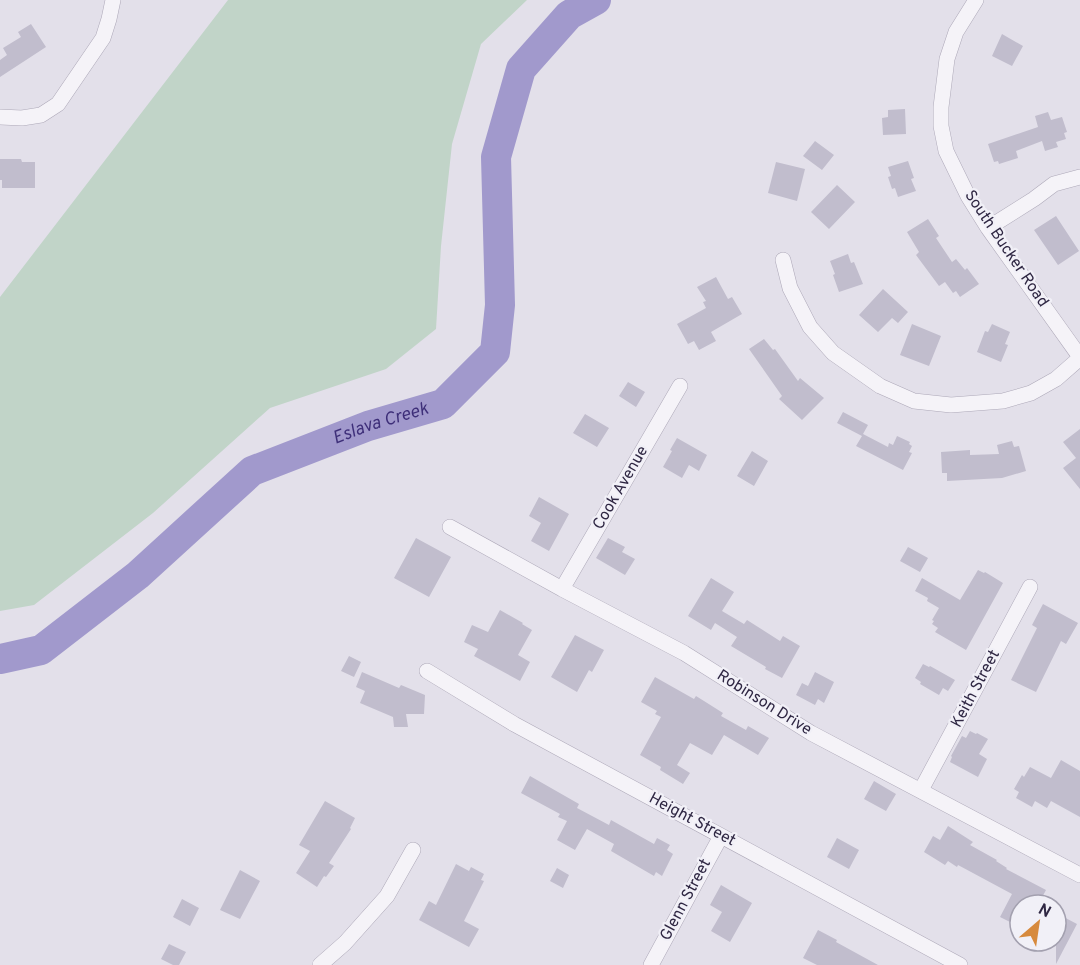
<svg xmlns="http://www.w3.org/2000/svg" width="1080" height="965" viewBox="0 0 1080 965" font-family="Overpass,sans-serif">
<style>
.green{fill:#c1d4c8}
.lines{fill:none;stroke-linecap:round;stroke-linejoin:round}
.river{stroke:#a199cc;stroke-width:30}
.building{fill:#c1bdcd}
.street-casing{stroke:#ada8b8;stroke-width:16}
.street{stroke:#f5f3f8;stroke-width:15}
.labels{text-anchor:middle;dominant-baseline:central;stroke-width:4.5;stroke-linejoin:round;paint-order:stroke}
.street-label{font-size:16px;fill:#2f2743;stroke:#f1f0f7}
.water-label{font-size:18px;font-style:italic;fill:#3e2f79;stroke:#f1f0f7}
</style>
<rect width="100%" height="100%" fill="#e3e0ea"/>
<path class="green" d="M228,0H527L481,44L452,144L441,246L436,329L386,369L270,408L153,513L34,605L0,611V297Z"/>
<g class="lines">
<path class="river" id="s1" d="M0,659L41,650L138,575L252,471L368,426L443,404L495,352L500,305L496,157L521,69L569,15L596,0"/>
</g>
<path class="building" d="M31,24L46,47L0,77V60L7,55L3,48L21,37L18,32Z
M1002,34L1023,46L1012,66L992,56Z
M905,109L906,134L883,135L882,118L888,117V110Z
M1048,112L1051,120L1062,117L1067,132L1064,133L1066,139L1056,142L1058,147L1045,151L1042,141L1016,151L1018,158L999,164L998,161L994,162L988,144L1038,127L1035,116Z
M815,141L834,155L822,170L803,156Z
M0,159H21L22,162H35V188H2V180H0Z
M908,161L914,178L911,179L916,191L898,197L895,188L892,189L888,177L891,176L888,167Z
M776,162L805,169L797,201L768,193Z
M837,185L855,202L829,229L811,212Z
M1056,216L1079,251L1058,265L1034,230Z
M928,219L939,236L936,238L952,262L956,259L965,270L967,268L979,284L960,297L956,291L953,293L945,282L939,286L916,255L919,252L907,232Z
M848,254L851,263L854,262L863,284L839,292L833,275L835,274L830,261Z
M716,277L728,299L732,297L742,314L711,332L716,341L699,350L694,341L688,344L677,324L706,308L703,302L706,301L697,287Z
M883,289L908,312L898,323L892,318L878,332L859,315Z
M912,324L941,336L929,366L900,355Z
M992,324L1010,332L1005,344L1008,345L1001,362L977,352L985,331L988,332Z
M764,339L773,350L775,349L798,381L800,378L824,398L802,420L779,399L782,396L749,349Z
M628,382L645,392L636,407L619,396Z
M843,412L868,425L863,434L888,447L889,443L893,445L897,436L910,442L909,444L912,446L909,452L912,453L903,470L856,446L862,436L837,423Z
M585,414L609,428L597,447L573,433Z
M1080,429V489L1063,468L1076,458L1063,442Z
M677,438L707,455L699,471L689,465L682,478L663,467L672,451L670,450Z
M1012,441L1014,447L1019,446L1026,471L1002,478L947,481V473H942L941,452L970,450V455L999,454L997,445Z
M752,451L768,461L754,486L737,476Z
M539,497L569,514L549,551L531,541L541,523L529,516Z
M416,538L451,557L429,597L394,578Z
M608,538L625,547L622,552L635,559L625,575L596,558Z
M908,547L928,558L920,572L900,561Z
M978,570L984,573L985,572L1003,583L966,650L935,632L938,628L932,624L934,621L932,620L939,608L927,601L928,598L915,591L922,578L960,600Z
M711,578L734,592L722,611L744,624L747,620L780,641L783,636L800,646L782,678L765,669L766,667L731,646L737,637L715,623L711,630L688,616Z
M1043,604L1078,623L1066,644L1061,641L1036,692L1011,680L1037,628L1032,625Z
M500,610L523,623L522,624L532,630L518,655L530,662L520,681L474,656L478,649L464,642L472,625L488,632Z
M575,635L604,650L592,672L589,670L577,692L551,677Z
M349,656L361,662L354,677L341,671Z
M923,664L929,667L930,666L955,680L948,691L943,688L939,695L920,684L921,682L915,678Z
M362,672L399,688L401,685L425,695L424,714H406L408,727H394L393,717L360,703L365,691L356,687Z
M815,672L834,682L824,703L818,699L815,705L796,695L802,683L808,686Z
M655,677L694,699L696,696L704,701L723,713L721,716L746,730L748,726L769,738L758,755L724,735L712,755L690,743L677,765L690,773L683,784L660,770L661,767L640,755L661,717L655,714L657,711L641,702Z
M970,731L976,734L977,733L988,739L979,754L987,759L978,777L950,762L952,757L951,756L962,736L966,738Z
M1061,760L1080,771V817L1051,801L1047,808L1035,801L1032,807L1016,798L1019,792L1014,789L1022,775L1024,777L1030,767L1051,778Z
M530,776L579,804L577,808L609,825L611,820L654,844L657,838L670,845L667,850L673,854L662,876L656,872L654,876L611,851L614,844L587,829L575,850L557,840L567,821L558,817L560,814L521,793Z
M874,781L896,794L886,811L864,799Z
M325,801L355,818L350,828L351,829L329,863L334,866L326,877L324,876L317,887L296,873L310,851L299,845Z
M948,826L973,842L970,845L997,860L996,861L1007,868L1006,869L1046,890L1038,905H1020V912L1014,924L1000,917L1012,894L958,865L957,867L948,861L945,865L924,852L933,836L940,840Z
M837,838L859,850L849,869L827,857Z
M456,864L469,871L471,867L484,874L481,880L484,881L464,921L479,929L469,947L419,920L429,901L436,905Z
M557,868L569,875L563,888L550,881Z
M240,870L260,881L240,919L220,910Z
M721,885L752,903L730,942L711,931L722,912L710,905Z
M182,899L199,908L190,926L173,917Z
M1056,913L1077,924L1056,964Z
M818,930L837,940L836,942L878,965H817L803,958Z
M169,944L186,952L179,965H173L161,959Z"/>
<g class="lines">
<g class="street-casing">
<path id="street" d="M976,0L956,32L947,59L941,107V126L946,151L968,196L988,228L1080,357
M0,117L22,118L41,115L58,104L103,38L109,19L113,0
M988,228L1034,199L1054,184L1080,177
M783,260L790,288L810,327L833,353L880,386L914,401L951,405L1003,401L1031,393L1056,379L1080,358
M450,527L562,589L684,653L811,733L1080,875
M562,589L680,386
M427,671L514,724L960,965
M921,790L1030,587
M320,965L345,943L387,896L413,850
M651,965L721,836"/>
</g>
<use href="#street" class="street"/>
</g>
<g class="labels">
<g class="street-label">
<text transform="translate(1006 249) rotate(56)">South Bucker Road</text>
<text transform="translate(621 488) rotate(-60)">Cook Avenue</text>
<text transform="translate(976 689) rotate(-62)">Keith Street</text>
<text transform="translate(764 703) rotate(32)">Robinson Drive</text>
<text transform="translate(692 820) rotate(28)">Height Street</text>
<text transform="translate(686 900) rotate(-62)">Glenn Street</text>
</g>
<g class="water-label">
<text stroke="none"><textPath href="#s1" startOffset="456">Eslava Creek</textPath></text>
</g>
</g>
<g transform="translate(1038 923) rotate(29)"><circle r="28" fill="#f1f0f7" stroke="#a3a0af" stroke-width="1.5"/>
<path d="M0-4.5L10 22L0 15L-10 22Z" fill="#d78a3d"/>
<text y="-9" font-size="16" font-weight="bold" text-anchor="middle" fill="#2f2743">N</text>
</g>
</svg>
